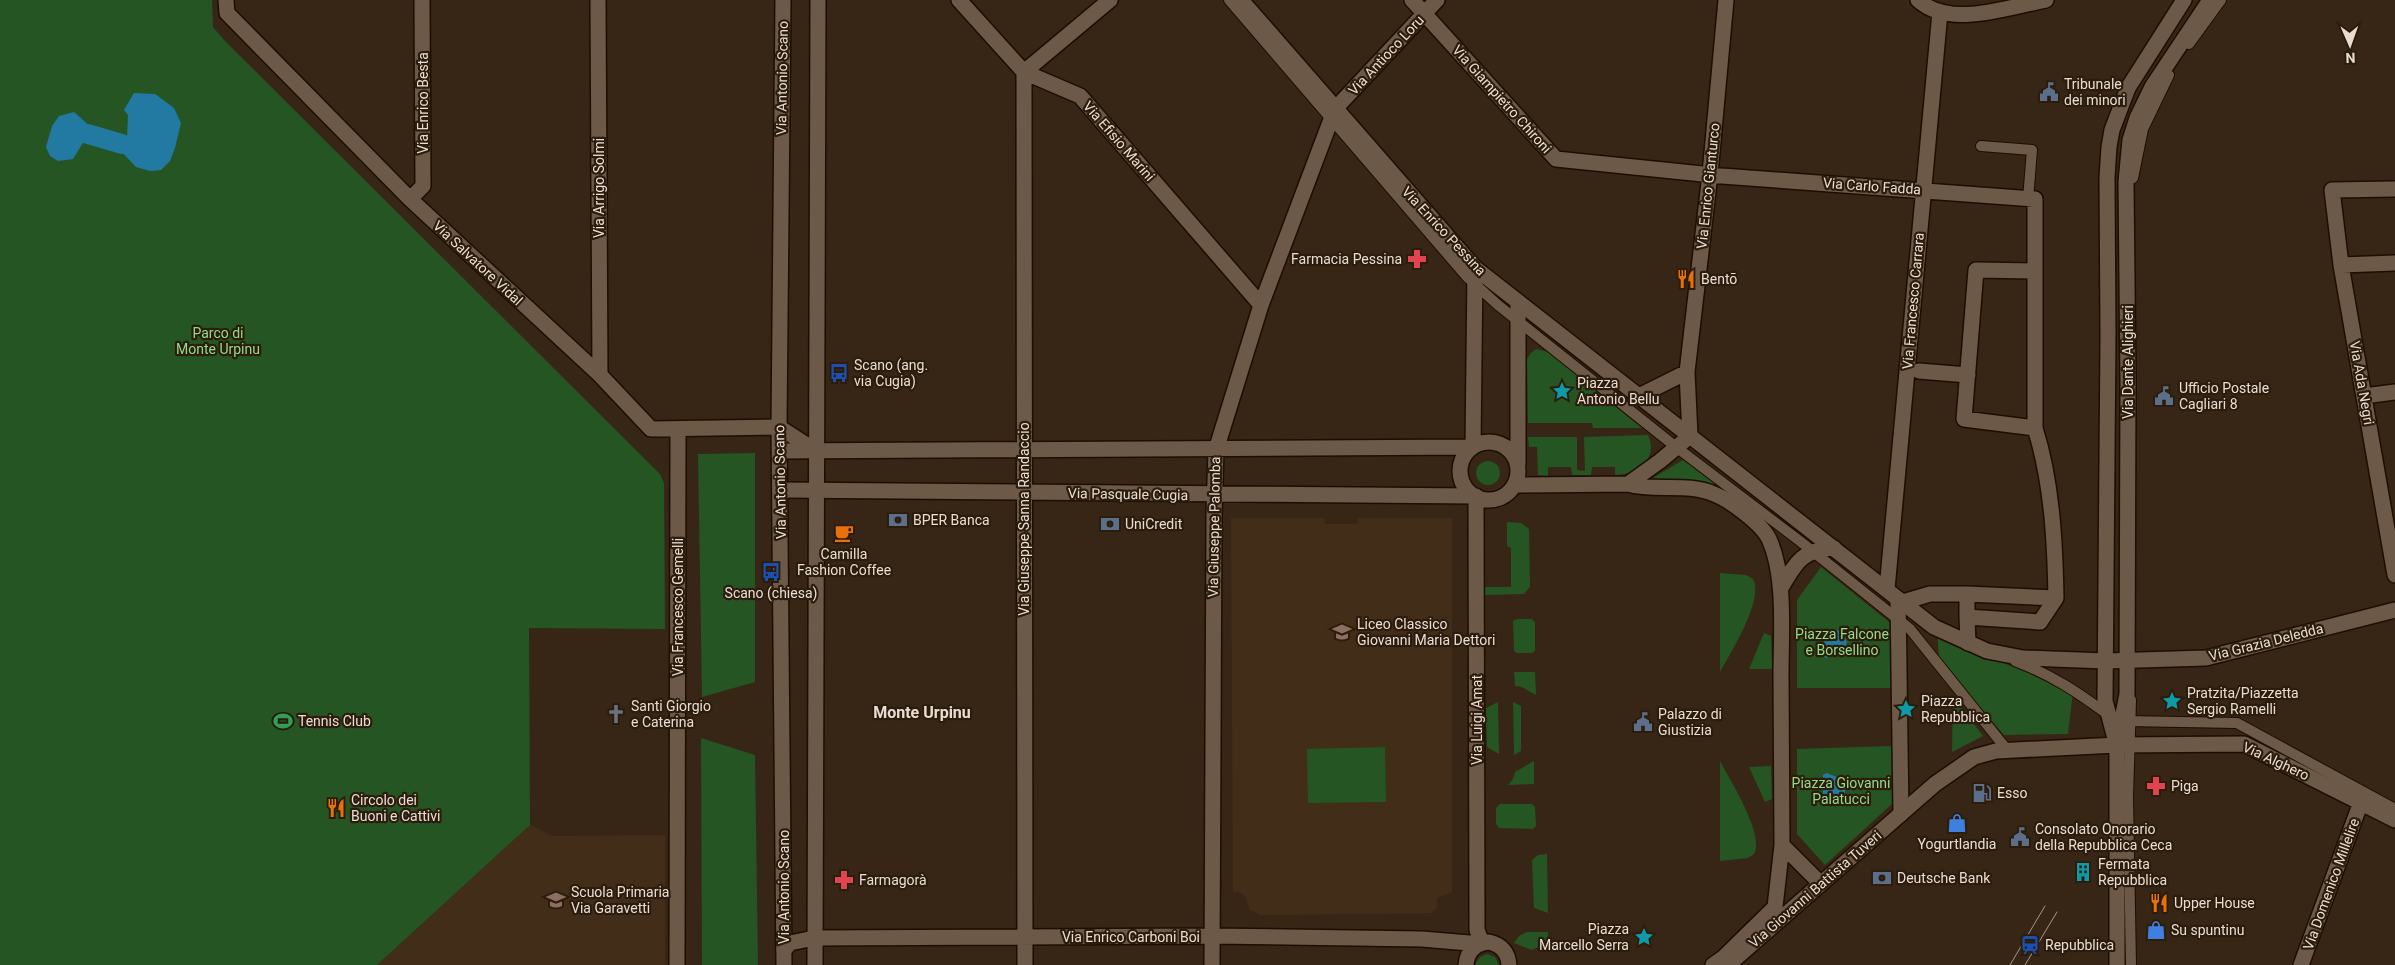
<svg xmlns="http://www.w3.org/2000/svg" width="2395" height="965" viewBox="0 0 2395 965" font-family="Roboto,sans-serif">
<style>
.built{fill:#422d18}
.green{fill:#255523}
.water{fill:#227aa3}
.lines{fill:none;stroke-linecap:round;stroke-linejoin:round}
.canal{stroke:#227aa3;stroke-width:20}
.lane-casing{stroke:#1d0e02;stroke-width:12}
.street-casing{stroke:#1d0e02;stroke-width:18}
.secondary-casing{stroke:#1d0e02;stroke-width:18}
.lane{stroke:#6c5947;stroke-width:10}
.street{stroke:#6c5947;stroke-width:15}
.secondary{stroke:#6c5947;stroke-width:15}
.tram{stroke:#a4968a;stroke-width:1}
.labels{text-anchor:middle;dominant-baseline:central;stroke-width:4.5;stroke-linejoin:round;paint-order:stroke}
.street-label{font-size:14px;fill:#e9ddd3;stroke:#2c1c0c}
.poi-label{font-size:14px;fill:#e9ddd3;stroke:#2c1c0c;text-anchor:start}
.park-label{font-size:14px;fill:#91dc8c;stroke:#2c1c0c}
.quarter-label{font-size:16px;font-weight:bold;fill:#e9ddd3;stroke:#2c1c0c}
</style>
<rect width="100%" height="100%" fill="#372616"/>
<path class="built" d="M1231,518H1324L1325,524H1358V518H1452V892L1437,898V908L1431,913L1260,915L1250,910L1245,896L1240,892H1233Z
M530,825L553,836L665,835V965H377Z"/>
<path class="green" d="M0,0H212L213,27L224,40L660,474L664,483L665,629L529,628L530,825L377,965H0Z
M1536,349L1548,352L1642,428H1593L1592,423H1528L1527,359L1531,353Z
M1648,435C1659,459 1637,475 1615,475V467H1592L1591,475H1572L1571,467H1548V476L1538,475L1537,447H1529L1528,437H1577V470L1585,471L1584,437Z
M755,453V682L702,697L698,454Z
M1683,460L1714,483L1710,488L1646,482Z
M1476 473a12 12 0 1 1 24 0a12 12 0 1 1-24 0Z
M1507,522L1521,523L1529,529L1530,587L1524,594L1485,595V587H1511V548L1507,546Z
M1821,567L1894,626V688H1797V600Z
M1720,573L1746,575L1753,579C1764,600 1731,652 1720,672Z
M1517,619H1532L1535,622V651L1532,653H1517L1514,651L1513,621Z
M1937,632L1968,648L2073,692L2068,734L2004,735L1943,664L1939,657Z
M1764,633L1771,636L1772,669H1749Z
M1514,672H1535L1536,695L1522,687L1515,686Z
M1953,696L1983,736L1952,752Z
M1498,702L1499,754L1487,747L1486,708Z
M1513,702L1521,706V751L1514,755Z
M701,738L755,755L758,965H702Z
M1892,746L1893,803L1825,865L1797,834V749Z
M1385,747L1386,802L1308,803L1307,749Z
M1534,761V784L1508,785L1513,779L1515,772Z
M1720,761C1730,780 1765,835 1754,854L1748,858L1720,861Z
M1771,766L1772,799L1765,802L1749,767Z
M1500,804H1532L1535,807L1536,826L1533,829L1499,828L1496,824V808Z
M1547,854L1548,913L1534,908L1532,860L1538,855Z
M1527,932H1548C1549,943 1541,946 1532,950L1514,943L1519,936Z
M1487,954L1495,957L1499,965H1475L1480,957Z"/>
<path class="water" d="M134,93L155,94L174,108L181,123L175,148L170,161L161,170L150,171L136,167L118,148L127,139L128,115L124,110Z
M74,112L92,128L73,159L58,161L50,156L46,147L52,126L59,116Z
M1830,629L1841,631L1847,642L1844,651L1826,658L1824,656V634Z
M1826,773L1848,781L1844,794L1835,802L1829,801L1823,796V775Z"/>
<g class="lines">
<path class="canal" d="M88,134L122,144"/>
<g class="lane-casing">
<path id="lane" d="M1229,0L1467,277L1498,305L1676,447L1801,542L1910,629L2008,751
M2189,44L2221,0
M1981,146L2032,150L2028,199
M2133,178L2143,129L2169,75
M2015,661C2054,676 2077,692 2110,716
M2126,721L2237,723L2395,809
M2131,965L2128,796L2131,700"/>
</g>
<g class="street-casing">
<path id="street" d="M226,0L227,13L410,199L600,375L651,429L779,427L816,451
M598,0L600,375
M959,0L1024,72L1080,96L1261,305
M1412,0L1556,159L1722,176L2035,199V428C2052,482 2055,542 2056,598
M1918,0C1950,29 2008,7 2046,0
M1024,72L1025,965
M1024,72L1110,0
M2395,189L2332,190L2341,265L2395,575
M410,199L423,186L422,0
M2341,265L2395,263
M1919,371L1968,375
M1639,396L1687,372
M2364,396L2395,392
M2035,428L1964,419L1976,270L2035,271
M1460 471a29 29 0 1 1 58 0a29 29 0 1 1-58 0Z
M1473,447L1475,268
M780,451L1471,447
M1518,464V302
M1628,484L1660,461L1690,436L1687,372L1710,174L1726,0
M1516,485L1628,484C1656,492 1687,482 1714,494C1730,500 1762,524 1769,539C1786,576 1781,634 1781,674C1781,731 1782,788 1782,845L1821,884
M781,490L1475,496
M1476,496L1477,930L1482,943
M1781,588C1796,562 1802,550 1834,548
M1887,589L1940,12
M1967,594L2056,598L2040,622L1967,617Z
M1898,599L1901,814
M1903,602L1930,594H1967
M1967,617L1968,643
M2106,661L2206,658L2395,610
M2117,745L2244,744L2395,820
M784,950L790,943L814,938L1211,936L1422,939L1481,944
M677,965L678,429
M1212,965L1214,514L1216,450L1261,305L1335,109L1437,0
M1466,965C1467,952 1475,943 1489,942C1501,945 1508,952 1509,965
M1713,965L1723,958L1775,907L1782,845
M2301,965L2361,802"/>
</g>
<g class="secondary-casing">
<path id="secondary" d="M783,0L779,427L784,965
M1241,0L1475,268L1934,627L1987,651L2023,658L2106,661
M2116,742L2105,701L2108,336L2107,177L2109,147L2112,130L2128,88L2184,0
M815,965L818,0
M1728,965L1935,784L1974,757L1996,751L2117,745
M2117,965V745L2127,694L2128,383L2126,182L2130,140L2137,118L2152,87L2210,0"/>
</g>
<use href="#lane" class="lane"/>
<use href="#street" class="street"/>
<use href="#secondary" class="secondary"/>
<path class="tram" d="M2010,965L2045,906
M2025,965L2057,912"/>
</g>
<defs>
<g id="civic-bare" transform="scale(1.5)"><path d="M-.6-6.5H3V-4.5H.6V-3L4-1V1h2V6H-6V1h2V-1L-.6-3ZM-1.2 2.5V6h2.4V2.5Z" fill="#5c6f8a" stroke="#2c1c0c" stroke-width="2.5" paint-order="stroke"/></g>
<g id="pharmacy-bare" transform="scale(1.5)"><path d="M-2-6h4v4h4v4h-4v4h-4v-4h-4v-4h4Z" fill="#e0444e" stroke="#2c1c0c" stroke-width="2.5" paint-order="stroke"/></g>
<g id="restaurant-bare" transform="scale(1.5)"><path d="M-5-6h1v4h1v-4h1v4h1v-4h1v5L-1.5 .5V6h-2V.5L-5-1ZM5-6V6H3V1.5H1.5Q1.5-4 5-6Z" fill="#e8710a" stroke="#2c1c0c" stroke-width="2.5" paint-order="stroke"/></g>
<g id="bus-bare" transform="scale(1.5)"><path d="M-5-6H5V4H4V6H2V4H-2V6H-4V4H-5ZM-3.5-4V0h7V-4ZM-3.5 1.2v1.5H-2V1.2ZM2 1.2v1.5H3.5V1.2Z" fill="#1a4fb4" stroke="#2c1c0c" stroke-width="2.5" paint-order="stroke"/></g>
<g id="sight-bare" transform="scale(1.5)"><path d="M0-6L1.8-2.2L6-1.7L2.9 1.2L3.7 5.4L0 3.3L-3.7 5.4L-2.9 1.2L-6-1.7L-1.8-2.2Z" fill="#0f9aa8" stroke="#2c1c0c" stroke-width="2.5" paint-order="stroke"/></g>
<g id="bank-bare" transform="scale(1.5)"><path d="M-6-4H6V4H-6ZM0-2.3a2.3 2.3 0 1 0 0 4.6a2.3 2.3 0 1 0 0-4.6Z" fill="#5c6f8a" stroke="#2c1c0c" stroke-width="2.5" paint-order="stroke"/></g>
<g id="cafe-bare" transform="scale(1.5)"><path d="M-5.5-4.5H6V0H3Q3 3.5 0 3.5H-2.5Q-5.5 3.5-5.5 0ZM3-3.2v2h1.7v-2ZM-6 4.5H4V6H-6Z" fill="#e8710a" stroke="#2c1c0c" stroke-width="2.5" paint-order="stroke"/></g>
<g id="school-bare" transform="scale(1.5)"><path d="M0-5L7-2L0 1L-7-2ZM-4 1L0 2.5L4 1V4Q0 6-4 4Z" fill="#8d6e63" stroke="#2c1c0c" stroke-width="2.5" paint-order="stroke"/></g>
<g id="church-bare" transform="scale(1.5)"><path d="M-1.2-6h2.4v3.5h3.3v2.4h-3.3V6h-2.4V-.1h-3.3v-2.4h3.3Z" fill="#6b7280" stroke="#2c1c0c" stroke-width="2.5" paint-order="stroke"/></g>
<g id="stadium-bare" transform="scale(1.5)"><path d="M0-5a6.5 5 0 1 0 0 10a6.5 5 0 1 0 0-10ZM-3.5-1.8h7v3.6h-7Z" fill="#2e9e5b" stroke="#2c1c0c" stroke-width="2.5" paint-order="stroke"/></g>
<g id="fuel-bare" transform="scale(1.5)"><path d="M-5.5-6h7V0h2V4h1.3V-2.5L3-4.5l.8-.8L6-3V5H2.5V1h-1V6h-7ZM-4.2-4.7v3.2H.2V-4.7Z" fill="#5c6f8a" stroke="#2c1c0c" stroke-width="2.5" paint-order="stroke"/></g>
<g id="shop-bare" transform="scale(1.5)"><path d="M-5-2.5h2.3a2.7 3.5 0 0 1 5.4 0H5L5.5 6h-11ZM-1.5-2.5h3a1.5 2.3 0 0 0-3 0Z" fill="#3f7fe0" stroke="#2c1c0c" stroke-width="2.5" paint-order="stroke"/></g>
<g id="building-bare" transform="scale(1.5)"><path d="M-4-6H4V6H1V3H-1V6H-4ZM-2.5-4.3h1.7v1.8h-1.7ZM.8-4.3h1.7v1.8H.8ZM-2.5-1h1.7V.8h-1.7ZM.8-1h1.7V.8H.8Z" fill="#0f9aa8" stroke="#2c1c0c" stroke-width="2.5" paint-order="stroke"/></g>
<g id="station-bare" transform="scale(1.5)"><path d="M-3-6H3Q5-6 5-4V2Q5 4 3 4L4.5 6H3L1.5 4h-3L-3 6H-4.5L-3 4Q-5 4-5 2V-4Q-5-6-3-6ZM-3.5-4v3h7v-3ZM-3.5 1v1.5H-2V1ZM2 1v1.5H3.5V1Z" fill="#1a4fb4" stroke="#2c1c0c" stroke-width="2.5" paint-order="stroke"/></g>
</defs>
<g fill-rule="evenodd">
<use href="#civic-bare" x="2049" y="92"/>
<use href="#pharmacy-bare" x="1417" y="259"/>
<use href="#restaurant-bare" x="1686" y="279"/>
<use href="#bus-bare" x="839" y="373"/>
<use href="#sight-bare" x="1562" y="391"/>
<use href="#civic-bare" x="2164" y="396"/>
<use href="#bank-bare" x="898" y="520"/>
<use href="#bank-bare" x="1110" y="524"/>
<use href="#cafe-bare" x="844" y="533"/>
<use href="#bus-bare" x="771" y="572"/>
<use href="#school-bare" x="1342" y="632"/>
<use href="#sight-bare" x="2172" y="701"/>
<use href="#sight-bare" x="1906" y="709"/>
<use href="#church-bare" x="616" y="714"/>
<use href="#stadium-bare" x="283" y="721"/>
<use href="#civic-bare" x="1643" y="722"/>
<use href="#pharmacy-bare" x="2156" y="786"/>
<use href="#fuel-bare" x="1982" y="793"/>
<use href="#restaurant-bare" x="336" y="808"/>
<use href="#shop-bare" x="1957" y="823"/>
<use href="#civic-bare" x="2020" y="837"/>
<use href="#building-bare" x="2083" y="872"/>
<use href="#bank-bare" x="1882" y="878"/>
<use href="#pharmacy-bare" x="844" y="880"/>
<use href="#school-bare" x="556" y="900"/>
<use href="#restaurant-bare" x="2159" y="903"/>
<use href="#shop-bare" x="2156" y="930"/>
<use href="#sight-bare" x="1644" y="937"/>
<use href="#station-bare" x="2030" y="945"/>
</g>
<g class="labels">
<g class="street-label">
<text transform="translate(1386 55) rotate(-47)">Via Antioco Loru</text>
<text transform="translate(782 78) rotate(-89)">Via Antonio Scano</text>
<text transform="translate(1502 99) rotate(48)">Via Giampietro Chironi</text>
<text transform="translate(423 103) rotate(-90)">Via Enrico Besta</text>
<text transform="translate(1119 141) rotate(49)">Via Efisio Marini</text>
<text transform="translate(1708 186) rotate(-84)">Via Enrico Gianturco</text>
<text transform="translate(1872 186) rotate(4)">Via Carlo Fadda</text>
<text transform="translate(599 188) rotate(-90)">Via Arrigo Solmi</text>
<text transform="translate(1444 231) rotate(47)">Via Enrico Pessina</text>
<text transform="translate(478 263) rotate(43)">Via Salvatore Vidal</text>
<text transform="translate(1913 301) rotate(-85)">Via Francesco Carrara</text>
<text transform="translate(2128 362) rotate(-90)">Via Dante Alighieri</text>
<text transform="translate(2362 383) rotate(80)">Via Ada Negri</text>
<text transform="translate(780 482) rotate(-91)">Via Antonio Scano</text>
<text transform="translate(1128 494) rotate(1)">Via Pasquale Cugia</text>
<text transform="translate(1024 519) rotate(-90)">Via Giuseppe Sanna Randaccio</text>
<text transform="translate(1214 527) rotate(-89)">Via Giuseppe Palomba</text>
<text transform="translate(678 607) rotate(-90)">Via Francesco Gemelli</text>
<text transform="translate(2266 642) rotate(-14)">Via Grazia Deledda</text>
<text transform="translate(1477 720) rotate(-90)">Via Luigi Amat</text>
<text transform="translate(2276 761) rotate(25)">Via Alghero</text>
<text transform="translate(2331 884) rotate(-70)">Via Domenico Millelire</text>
<text transform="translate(784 887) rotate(-90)">Via Antonio Scano</text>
<text transform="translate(1815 889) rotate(-41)">Via Giovanni Battista Tuveri</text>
<text x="1131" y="937">Via Enrico Carboni Boi</text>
</g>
<g class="poi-label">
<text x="2064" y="84">Tribunale<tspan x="2064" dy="16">dei minori</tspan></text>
<text x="1402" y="259" text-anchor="end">Farmacia Pessina</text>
<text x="1701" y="279">Bentō</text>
<text x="854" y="365">Scano (ang.<tspan x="854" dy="16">via Cugia)</tspan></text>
<text x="1577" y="383">Piazza<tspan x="1577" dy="16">Antonio Bellu</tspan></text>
<text x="2179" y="388">Ufficio Postale<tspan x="2179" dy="16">Cagliari 8</tspan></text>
<text x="913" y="520">BPER Banca</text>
<text x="1125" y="524">UniCredit</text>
<text x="844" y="554" text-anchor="middle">Camilla<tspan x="844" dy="16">Fashion Coffee</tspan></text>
<text x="771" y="593" text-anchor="middle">Scano (chiesa)</text>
<text x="1357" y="624">Liceo Classico<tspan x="1357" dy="16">Giovanni Maria Dettori</tspan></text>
<text x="2187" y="693">Pratzita/Piazzetta<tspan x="2187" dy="16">Sergio Ramelli</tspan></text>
<text x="1921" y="701">Piazza<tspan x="1921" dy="16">Repubblica</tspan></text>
<text x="631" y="706">Santi Giorgio<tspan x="631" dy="16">e Caterina</tspan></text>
<text x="1658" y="714">Palazzo di<tspan x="1658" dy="16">Giustizia</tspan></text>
<text x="298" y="721">Tennis Club</text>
<text x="2171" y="786">Piga</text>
<text x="1997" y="793">Esso</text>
<text x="351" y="800">Circolo dei<tspan x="351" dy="16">Buoni e Cattivi</tspan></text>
<text x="2035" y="829">Consolato Onorario<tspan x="2035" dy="16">della Repubblica Ceca</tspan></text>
<text x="1957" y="844" text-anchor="middle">Yogurtlandia</text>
<text x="2098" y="864">Fermata<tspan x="2098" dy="16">Repubblica</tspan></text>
<text x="1897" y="878">Deutsche Bank</text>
<text x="859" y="880">Farmagorà</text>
<text x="571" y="892">Scuola Primaria<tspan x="571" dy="16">Via Garavetti</tspan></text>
<text x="2174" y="903">Upper House</text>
<text x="1629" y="929" text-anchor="end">Piazza<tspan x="1629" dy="16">Marcello Serra</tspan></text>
<text x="2171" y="930">Su spuntinu</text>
<text x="2045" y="945">Repubblica</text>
</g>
<g class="park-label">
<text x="218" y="333">Parco di<tspan x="218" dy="16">Monte Urpinu</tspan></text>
<text x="1842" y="634">Piazza Falcone<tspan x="1842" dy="16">e Borsellino</tspan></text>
<text x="1841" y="783">Piazza Giovanni<tspan x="1841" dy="16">Palatucci</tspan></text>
</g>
<g class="quarter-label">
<text x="922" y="712">Monte Urpinu</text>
</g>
</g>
<g transform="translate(2350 45) rotate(178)" stroke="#2c1c0c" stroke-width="4" paint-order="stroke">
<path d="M0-4L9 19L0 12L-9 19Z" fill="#e9ddd3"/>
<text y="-8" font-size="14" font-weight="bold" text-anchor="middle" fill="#e9ddd3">N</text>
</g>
</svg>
